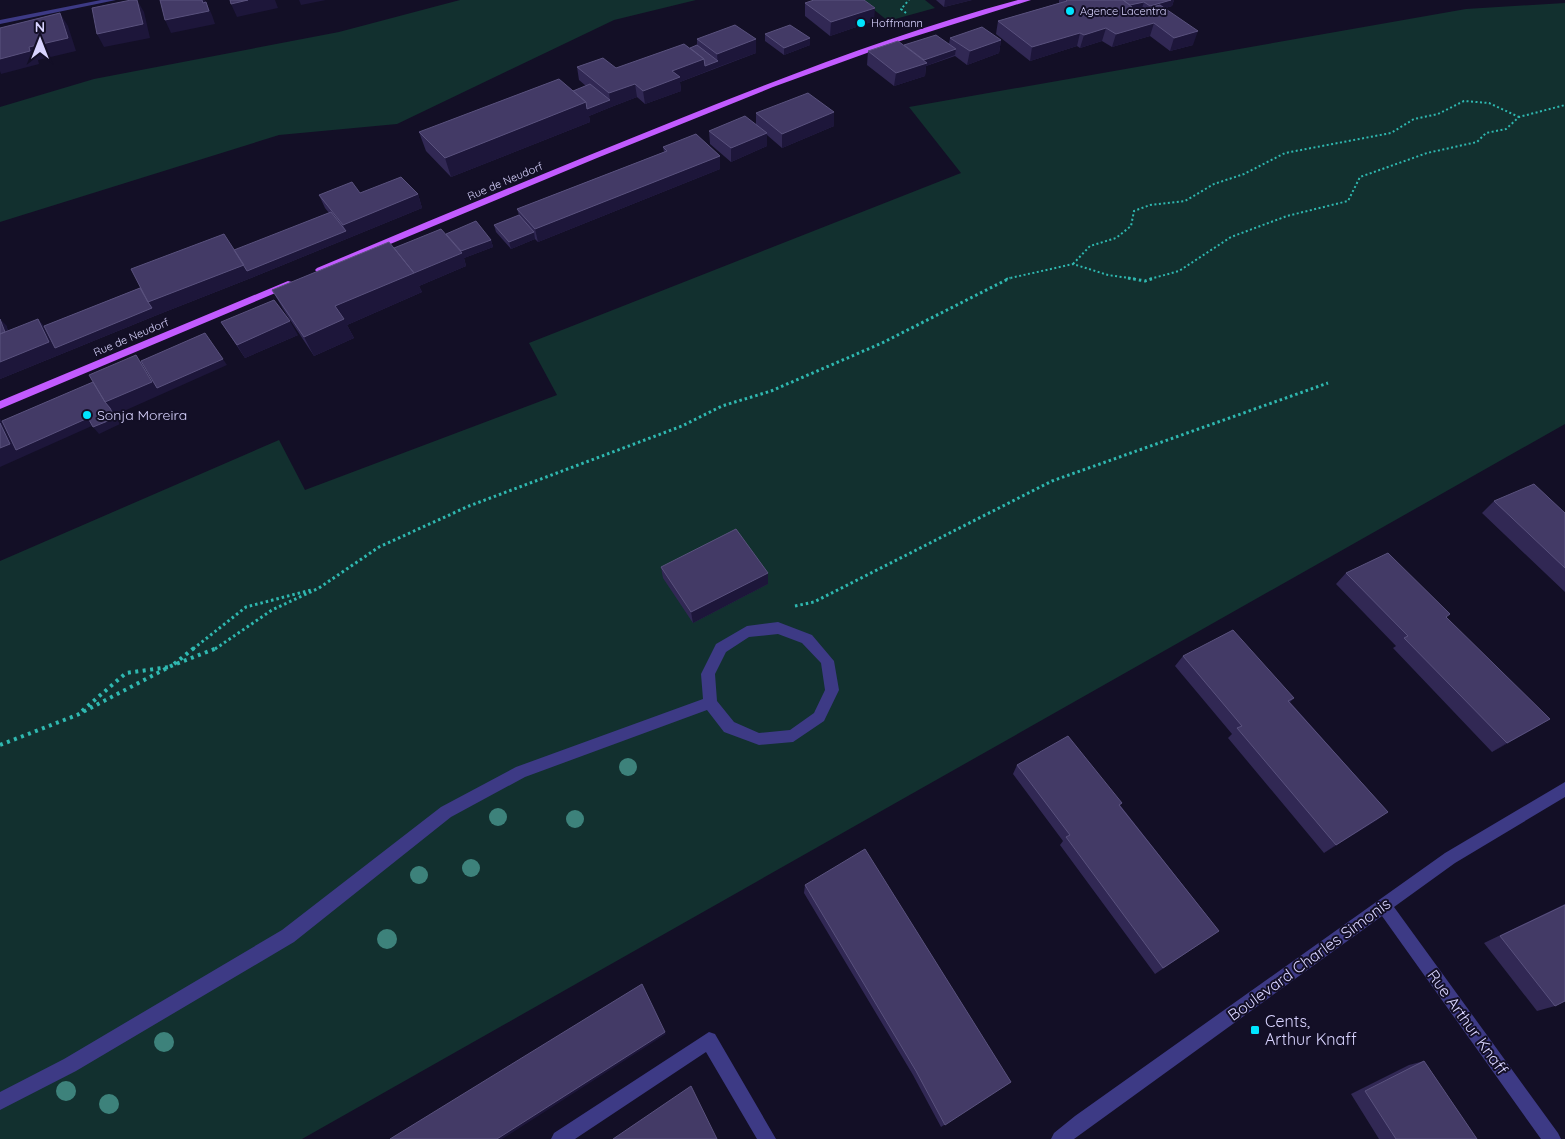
<svg xmlns="http://www.w3.org/2000/svg" width="1565" height="1139" viewBox="0 0 1565 1139" font-family="Quicksand,sans-serif">
<style>
.green{fill:#12302f}
.lines{fill:none;stroke-linecap:round;stroke-linejoin:round}
.path-far2{stroke:#2fb8b0;stroke-width:2;stroke-dasharray:2 2.5;stroke-linecap:butt}
.path-far1{stroke:#2fb8b0;stroke-width:3;stroke-dasharray:2.5 3;stroke-linecap:butt}
.path{stroke:#2fb8b0;stroke-width:4;stroke-dasharray:3 4.5;stroke-linecap:butt}
.service{fill:#3d3a85;fill-rule:evenodd}
.minor{fill:#3d3a85;fill-rule:evenodd}
.primary{fill:#c25bff;fill-rule:evenodd}
.tree{fill:#3d827b}
.wall{fill:#312854}
.shaded-wall{fill:#1d163a}
.building{fill:#433a66;stroke:#5a527e}
.poi-dot{fill:#00e5ff;stroke:#130f26;stroke-width:2}
.labels{text-anchor:middle;dominant-baseline:central;stroke-width:4;stroke-linejoin:round;paint-order:stroke}
.far-poi-label{font-size:11px;fill:#d9d4ff;stroke:#130f26;text-anchor:start}
.far-street-label{font-size:11px;fill:#d9d4ff;stroke:#130f26}
.poi-label{font-size:14px;fill:#d9d4ff;stroke:#130f26;text-anchor:start}
.near-street-label{font-size:16px;fill:#d9d4ff;stroke:#130f26}
.near-poi-label{font-size:16px;fill:#d9d4ff;stroke:#130f26;text-anchor:start}
</style>
<rect width="100%" height="100%" fill="#130f26"/>
<path class="green" d="M460,0H696L614,20L397,124L279,135L0,222V107L94,79L339,32Z
M862,0H925L935,8L888,21Z
M1565,3V424L302,1139H0V561L279,440L305,490L557,395L529,343L961,173L909,107L1466,9Z"/>
<g class="lines">
<path class="path-far2" d="M906,13L901,9L909,0
M1073,264L1090,246L1116,238L1131,226L1134,211L1150,205L1185,201L1214,184L1244,174L1285,153L1391,133L1414,119L1438,114L1464,101L1489,103L1519,117
M1006,279L1073,264L1108,275L1136,279
M1150,279L1179,271L1231,237L1287,216L1348,201L1360,177L1427,153L1477,142L1486,133L1506,129L1519,117L1565,105"/>
<path class="path-far1" d="M1128,278L1145,281L1154,278
M795,606L814,602L1052,481L1328,383
M193,649L246,607L311,590
M215,649L272,610L319,588L379,547L469,506L682,426L722,406L771,391L882,343L1010,278"/>
<path class="path" d="M174,664L194,648
M82,711L126,673L169,667
M0,745L77,715L171,666L217,648"/>
<path class="service" d="M778,622L812,635L834,661L839,690L824,721L793,742L759,745L724,732L707,710L525,777L451,817L294,942L76,1071L0,1110V1092L64,1059L282,930L441,807L516,767L703,699L701,674L716,644L747,626ZM778,634L802,643L821,663L825,690L814,713L790,730L759,733L734,722L717,701L715,674L726,652L749,637Z
M709,1032L715,1034L776,1139H757L706,1052L575,1139H551L554,1133Z"/>
<path class="minor" d="M101,0H116L0,24V20Z
M1565,782V797L1455,863L1394,907L1558,1133L1561,1139H1541L1382,916L1074,1139H1051L1054,1133L1075,1116L1445,853Z"/>
<path class="primary" d="M1018,0H1031L900,41L773,87L597,158L323,272H317L315,270L317,268C434,219 551,170 669,123C784,77 899,32 1018,0Z
M288,281L292,282V286L0,409V401Z"/>
</g>
<g class="tree">
<circle cx="628" cy="767" r="9"/>
<circle cx="498" cy="817" r="9"/>
<circle cx="575" cy="819" r="9"/>
<circle cx="471" cy="868" r="9"/>
<circle cx="419" cy="875" r="9"/>
<circle cx="387" cy="939" r="10"/>
<circle cx="164" cy="1042" r="10"/>
<circle cx="66" cy="1091" r="10"/>
<circle cx="109" cy="1104" r="10"/>
</g>
<path class="wall" d="M936,0H972L944,7Z
M1059,0H1174L1172,6L1165,8L1193,45L1170,51L1150,36L1112,47L1102,41L1080,48L1077,46L1030,61L996,34L998,21L1059,3Z
M805,3L874,21L830,36L805,16Z
M765,34L810,45L784,55L765,41Z
M950,38L1001,40L999,53L967,65L955,56L926,66L925,76L894,86L867,65L868,51L904,45L949,44Z
M697,39H756V53L680,82L681,91L645,104L637,97L611,107L589,116L590,122L451,177L426,151L419,132L573,91L586,86L579,80L577,67L616,68L690,48L697,45Z
M756,113L834,126L782,148L767,135V146L731,162L710,144L709,131L756,125Z
M663,147L720,156V169L538,242L535,239L511,249L496,232L494,225L519,215L517,209L664,152Z
M360,193L418,194L422,208L251,278L157,315L0,379L6,325L8,331L44,326L329,213L325,208L319,195Z
M446,234L491,240L493,247L464,258L466,266L419,286L422,292L347,325L354,338L314,356L283,309L272,290L394,248Z
M221,322L298,335L245,358Z
M1494,501L1565,513V592L1482,513Z
M661,567L768,573V584L693,623L663,578Z
M1346,573L1550,719L1535,728L1492,752L1393,648L1396,646L1336,584Z
M1183,656L1294,698L1290,702L1388,812L1324,853L1228,738L1232,734L1175,666Z
M1017,765L1122,803L1120,805L1219,931L1155,974L1060,845L1063,841L1013,774Z
M805,885L1011,1082L941,1127L913,1075L804,893Z
M1565,904V1001L1555,1006L1537,1011L1484,943Z
M1424,1061L1477,1139H1379L1351,1094L1409,1065Z"/>
<path class="shaded-wall" d="M137,0L144,12L150,38L104,47L97,34Z
M202,0H205L208,11L206,2L212,15L215,24L171,33L165,20Z
M248,0H275L278,8L237,17L231,4Z
M299,0H326L301,5Z
M945,0H972L944,7Z
M1171,0H1174L1172,6L1148,13L1150,6Z
M1144,2L1142,8L1120,14L1122,7Z
M875,8L874,21L830,36L831,22Z
M60,13L68,26L76,51L38,60L39,64L1,74L0,71V59L29,47Z
M1154,23L1150,36L1112,47L1116,34Z
M1106,28L1102,41L1080,48L1084,35Z
M1198,31L1193,45L1170,51L1174,38Z
M1080,33L1077,46L1030,61L1032,47Z
M810,38V45L784,55V48Z
M756,39V53L718,67L717,54Z
M1001,40L999,53L967,65L970,51Z
M956,49L955,55L926,66L925,76L894,86L896,73L917,62Z
M704,59L718,61V67L680,82L681,91L645,104L643,91L672,71Z
M635,84L637,97L611,107L609,93Z
M610,100L611,107L589,116L590,122L451,177L445,158L586,102Z
M834,112V126L782,148V134Z
M767,133V146L731,162V148Z
M720,156V169L538,242L535,229Z
M418,194L422,208L251,278L157,315L0,379V362L38,319L49,332L148,302L244,265L346,231L343,225Z
M534,232L535,239L511,249L509,242Z
M491,240L493,247L464,258L466,266L419,286L422,292L347,325L354,338L314,356L304,337L335,306L458,252Z
M0,319L6,325L12,342L0,346Z
M290,321L298,335L245,358L237,345Z
M136,355L146,368L223,359L227,365L115,415L120,424L99,434L93,427L105,402Z
M88,418L94,425L0,467V419L9,427Z
M768,573V584L693,623L691,612Z
M1550,719L1535,728L1492,752L1507,743Z
M1388,812L1376,821L1324,853L1336,845Z
M643,987L666,1034L502,1139H497Z"/>
<path class="building" d="M131,0H137L143,24L97,34L92,8Z
M160,0H202L203,3L206,2L209,11L165,20Z
M230,0H248L231,4Z
M814,0H864L875,8L831,22L805,3Z
M1066,0H1123L1137,11L1160,5L1198,31L1174,38L1154,23L1116,34L1106,28L1084,35L1080,33L1032,47L998,21L1067,1Z
M1123,0H1171L1150,6L1144,2L1130,5Z
M60,13L68,38L29,47L30,51L0,59V28Z
M735,25L756,39L717,54L697,39Z
M790,25L810,38L784,48L765,34Z
M982,27L1001,40L970,51L950,38Z
M936,35L956,49L924,60L904,45Z
M898,41L927,63L896,73L868,51Z
M684,44L704,59L672,71L680,77L643,91L635,84L609,93L577,67L603,58L616,68Z
M697,45L718,61L705,66L704,59L690,48Z
M559,79L586,102L445,158L419,132Z
M590,84L610,100L587,109L586,102L573,91Z
M808,93L834,112L782,134L756,113Z
M745,116L767,133L731,148L709,131Z
M696,134L720,156L535,229L517,209L667,151L663,147Z
M401,177L418,194L343,225L319,195L352,182L360,193Z
M331,212L346,231L247,271L234,250Z
M519,215L534,232L509,242L494,225Z
M476,221L491,240L461,251L446,234Z
M441,229L462,253L414,273L394,248Z
M224,234L244,265L148,302L131,269Z
M389,242L414,273L335,306L344,319L304,337L272,290Z
M140,288L148,302L152,308L55,348L44,326Z
M274,300L290,321L237,345L221,322Z
M0,319L5,332L0,334Z
M38,319L49,342L0,362V334Z
M205,333L223,359L157,388L141,361Z
M136,355L152,382L105,402L89,375Z
M93,382L105,402L110,408L115,418L93,427L88,418L16,450L2,421Z
M0,423L10,444L0,448Z
M1534,484L1565,513V568L1494,501Z
M736,529L768,573L691,612L661,567Z
M1388,553L1450,614L1446,617L1550,719L1507,743L1404,638L1408,636L1346,573Z
M1233,630L1294,698L1288,701L1388,812L1336,845L1237,728L1242,726L1183,656Z
M1068,736L1122,803L1119,805L1219,931L1163,968L1066,837L1070,835L1017,765Z
M865,849L1011,1082L945,1125L916,1071L805,885Z
M1565,905V1001L1555,1006L1500,936Z
M642,984L665,1032L497,1139H390Z
M1424,1061L1477,1139H1396L1365,1091Z
M691,1086L717,1139H613Z"/>
<g class="poi-dot">
<circle cx="1070" cy="11" r="5"/>
<circle cx="861" cy="23" r="5"/>
<circle cx="87" cy="415" r="5"/>
<rect x="1250" y="1025" width="10" height="10" rx="2.5"/>
</g>
<g class="labels">
<g class="far-poi-label">
<text x="1080" y="11">Agence Lacentra</text>
<text x="871" y="23">Hoffmann</text>
</g>
<g class="far-street-label">
<text transform="translate(505 181) rotate(-23)">Rue de Neudorf</text>
<text transform="translate(131 337) rotate(-23)">Rue de Neudorf</text>
</g>
<g class="poi-label">
<text x="97" y="415">Sonja Moreira</text>
</g>
<g class="near-street-label">
<text transform="translate(1309 959) rotate(-36)">Boulevard Charles Simonis</text>
<text transform="translate(1468 1022) rotate(54)">Rue Arthur Knaff</text>
</g>
<g class="near-poi-label">
<text x="1265" y="1021">Cents,<tspan x="1265" dy="18">Arthur Knaff</tspan></text>
</g>
</g>
<g transform="translate(40 40)" stroke="#130f26" stroke-width="4" paint-order="stroke">
<path d="M0-4L9 19L0 12L-9 19Z" fill="#d9d4ff"/>
<text y="-8" font-size="14" font-weight="bold" text-anchor="middle" fill="#d9d4ff">N</text>
</g>
</svg>
